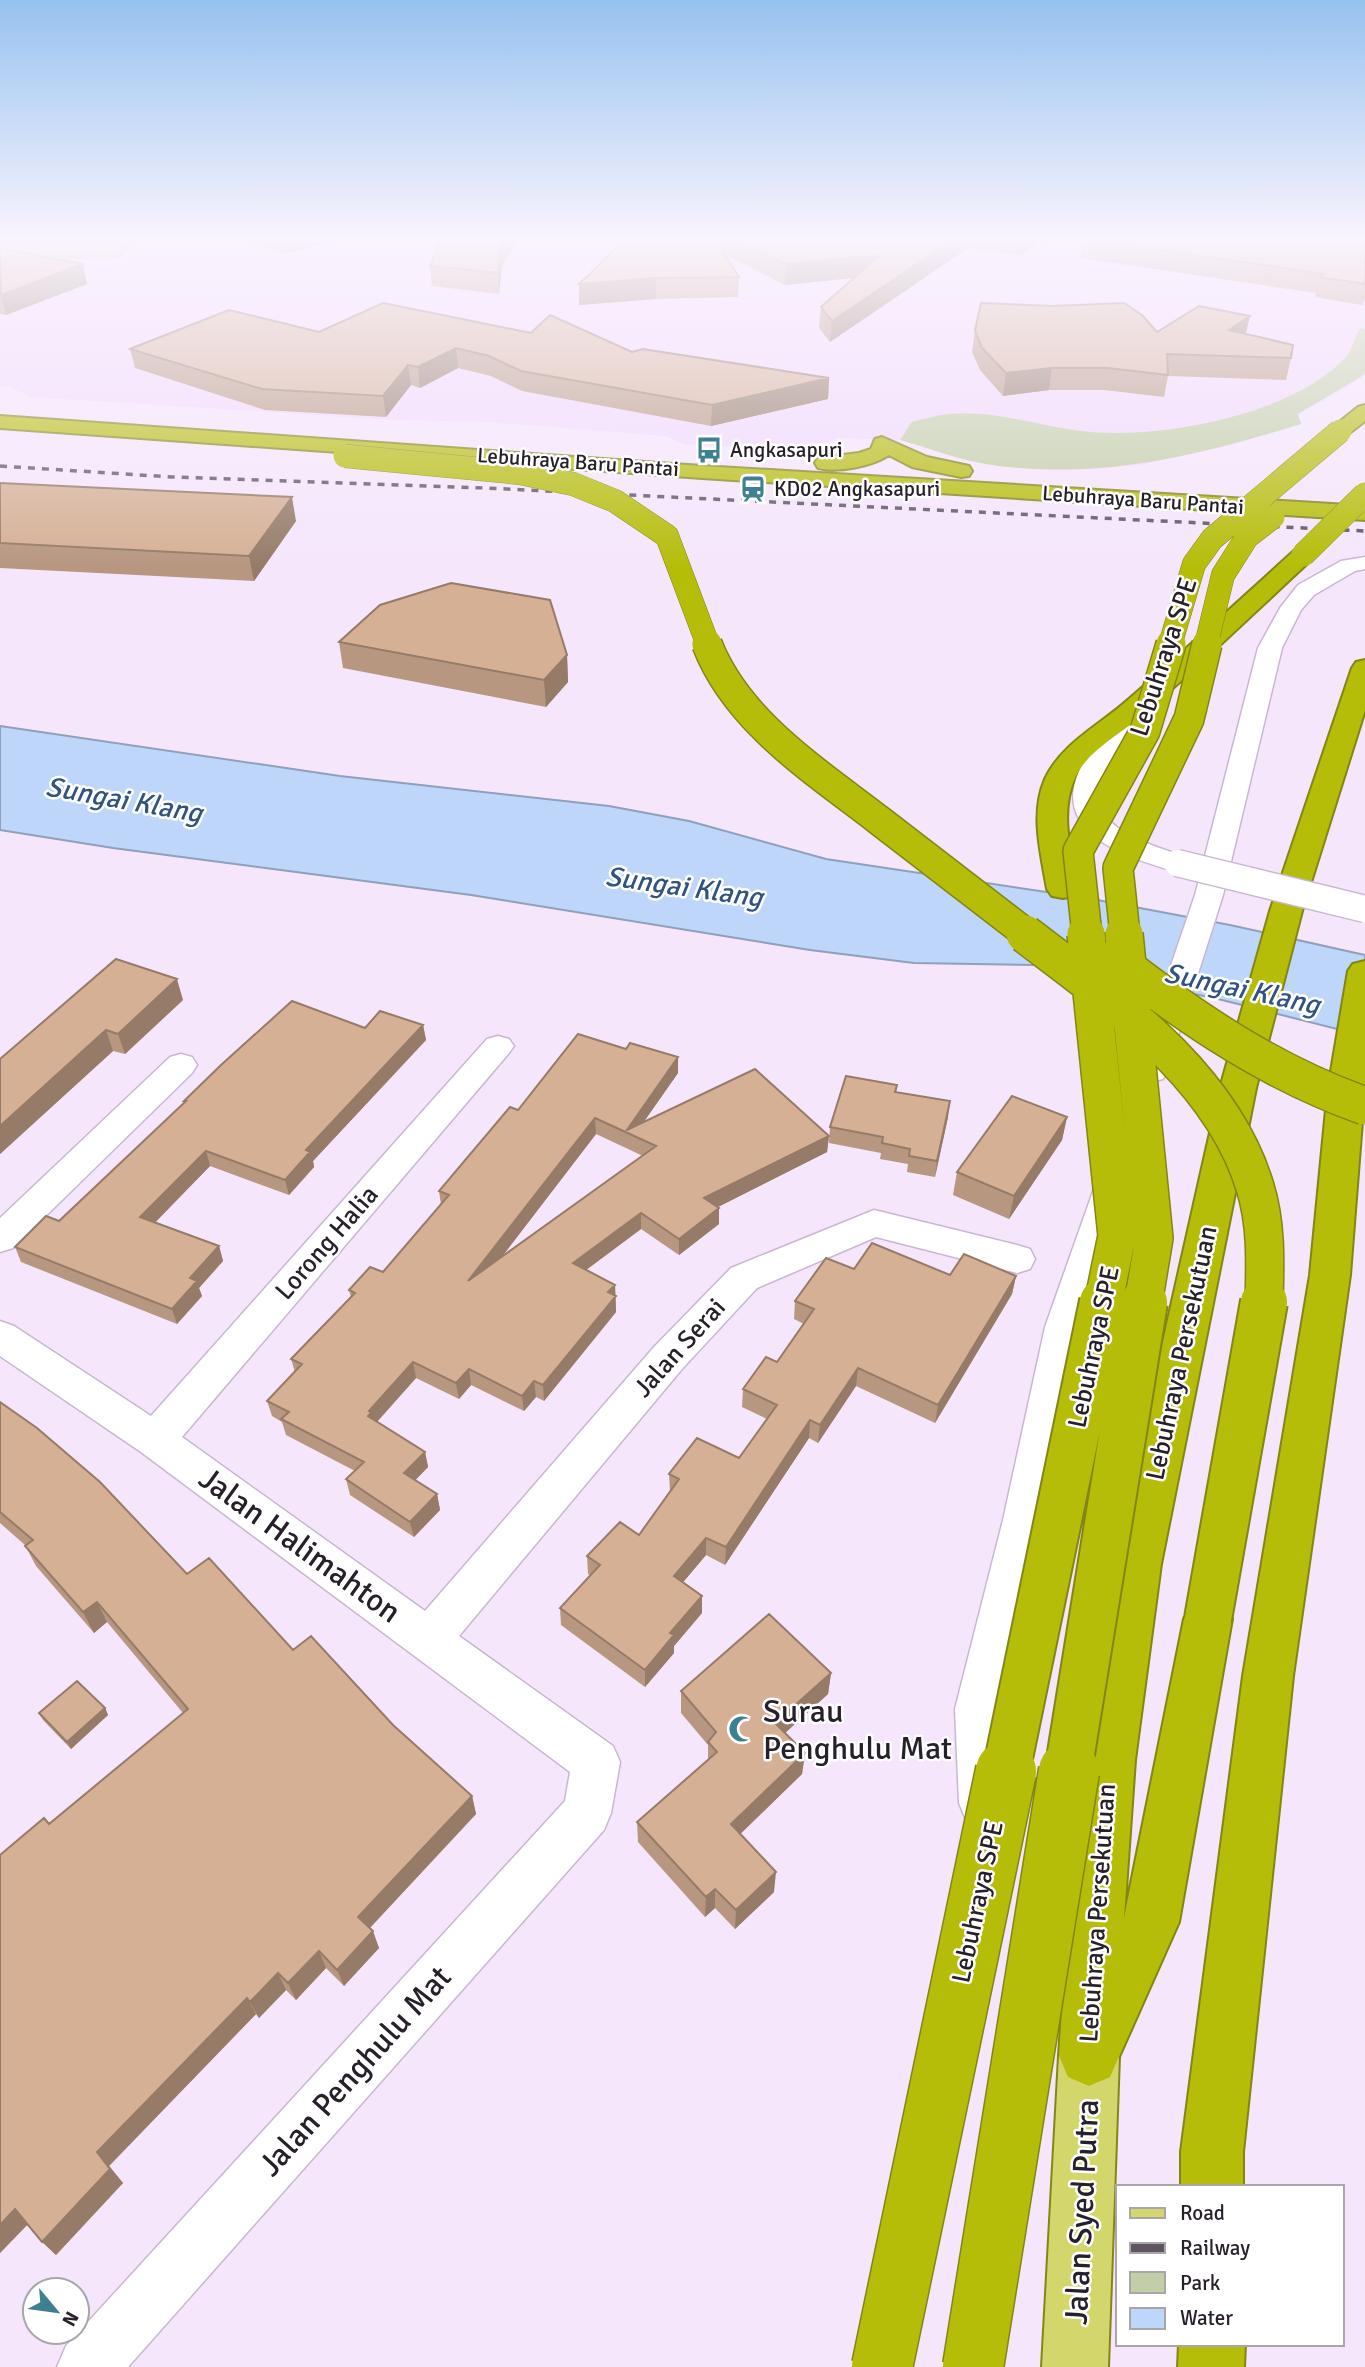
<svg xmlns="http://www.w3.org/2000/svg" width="1365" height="2367" viewBox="0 0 1365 2367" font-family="Signika,sans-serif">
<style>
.built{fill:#f1d9fc}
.green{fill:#c2cea6}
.water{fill:#bdd6f9;stroke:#909fbb;stroke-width:2}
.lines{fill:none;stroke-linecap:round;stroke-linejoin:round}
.street-casing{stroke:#c9b7d2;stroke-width:3}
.primary-casing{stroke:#838615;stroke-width:4}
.highway-casing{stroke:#838615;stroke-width:4}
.street{fill:#fff;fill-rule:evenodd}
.primary{fill:#d3d76b;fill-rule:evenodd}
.highway{fill:#b5bd09;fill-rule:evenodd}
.rail{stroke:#5e5462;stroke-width:3.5;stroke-dasharray:7 7;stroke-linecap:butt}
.street-bridge-casing{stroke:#c9b7d2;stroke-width:29;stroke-linecap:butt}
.highway-bridge-far4-casing{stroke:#838615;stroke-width:24;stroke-linecap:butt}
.highway-bridge-far3-casing{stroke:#838615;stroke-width:32;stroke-linecap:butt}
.highway-bridge-far2-casing{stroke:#838615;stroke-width:40;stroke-linecap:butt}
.highway-bridge-far1-casing{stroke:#838615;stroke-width:50;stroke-linecap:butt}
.highway-bridge-casing{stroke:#838615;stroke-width:63;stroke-linecap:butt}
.street-bridge{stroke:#fff;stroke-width:26}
.highway-bridge-far4{stroke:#b5bd09;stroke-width:23}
.highway-bridge-far3{stroke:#b5bd09;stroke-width:29}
.highway-bridge-far2{stroke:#b5bd09;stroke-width:37}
.highway-bridge-far1{stroke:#b5bd09;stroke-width:46}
.highway-bridge{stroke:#b5bd09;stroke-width:60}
.wall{fill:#b79780;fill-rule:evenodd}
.shaded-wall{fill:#957b68}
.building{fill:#d5b095;stroke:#957b68;stroke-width:2;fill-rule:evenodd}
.labels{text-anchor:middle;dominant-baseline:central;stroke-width:5;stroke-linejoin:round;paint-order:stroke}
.far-poi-label{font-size:21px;fill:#27202a;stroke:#fff;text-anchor:start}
.far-street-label{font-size:21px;fill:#27202a;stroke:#fff}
.street-label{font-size:26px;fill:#27202a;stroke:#fff}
.water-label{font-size:28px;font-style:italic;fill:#315381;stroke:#fff}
.near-street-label{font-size:32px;fill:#27202a;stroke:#fff}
.near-poi-label{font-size:32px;fill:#27202a;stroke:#fff;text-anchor:start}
</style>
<rect width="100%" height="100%" fill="#f5e6fc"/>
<path class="built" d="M177,237H1365V375L1340,392L1298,414L1301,424L1231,445L1145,464L1096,469L999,466L900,440L839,438L800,450L684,444L666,436L488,422L392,420L31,397L11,387L0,386V248L44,261H123L147,243Z"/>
<path class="green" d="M0,237H70L139,243L118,259H48L0,244Z
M1360,328L1365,329V374L1298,414L1301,424C1199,455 1105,479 998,466C965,462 932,449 900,440C904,435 908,426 912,422C916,420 924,419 928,418C982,403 1037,428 1091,432C1166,438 1294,414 1346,357C1352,350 1355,336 1360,328Z"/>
<path class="water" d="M0,726L340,776L609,806L689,821L826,859L1087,898L1230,925L1365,955V1036L1218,999L1111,977L1036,965L914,963L810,950L471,895L113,848L0,830Z"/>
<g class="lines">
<g class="street-casing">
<path id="street" d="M1365,557V569L1355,571L1314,595L1301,610L1282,648L1223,895L1167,1071L1163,1079L1151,1082L1139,1079L1135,1071L1195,895L1258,648L1280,608L1298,585L1341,561Z
M1131,705L1140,707L1143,712C1084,799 1075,823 1187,857L1191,863L1187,869L1177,871L1167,869C1121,855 1051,831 1080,769C1091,747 1108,727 1122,707Z
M498,1036L509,1039L514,1046L509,1053L182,1437L425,1611L654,1347L731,1268L874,1210L1017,1245L1030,1249L1035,1259L1030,1269L1017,1273L876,1237L757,1288L682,1369L459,1636L613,1746L620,1762L611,1813L604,1830L128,2367H57L66,2346L565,1801L570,1772L141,1452L0,1356V1321L14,1326L151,1416L487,1039Z
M181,1054L192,1057L197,1065L192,1073L13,1248L0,1252V1218L170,1057Z
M1113,1171L1125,1174L1130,1183L1083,1327L1045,1520L1001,1709L1007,1803L1000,1820L983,1827L966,1820L959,1803L955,1709L1003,1520L1045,1327L1096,1183L1101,1174Z"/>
</g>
<g class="primary-casing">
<path id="primary" d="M1089,2026L1110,2035L1119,2056L1108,2367H1042L1059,2056L1068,2035Z"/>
</g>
<g class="highway-casing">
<path id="highway" d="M1365,405V421L1347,435H1333L1330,431L1333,427L1358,407Z
M0,416L702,466L1365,506V520L702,478L0,428Z
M882,437L927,457L969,466L972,471L969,476L961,477L912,467L889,455C872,466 839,473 818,468L815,463L818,458L859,453L871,449L875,439Z
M1303,548L1311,550L1315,555L1311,560C1256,611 1202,663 1145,713C1123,733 1088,749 1075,778C1059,813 1071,853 1079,889L1074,896L1063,898L1052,896L1047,889C1041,853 1030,814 1045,779C1062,743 1100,725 1129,699C1185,650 1240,600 1295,550Z
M1365,660V710L1302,911L1256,1088L1161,1564L1135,1760L1124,1918L1184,1619L1191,1603L1208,1597L1225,1603L1232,1619L1179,1922L1110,2077L1089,2086L1068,2077L1059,2056L1071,1867L1083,1760L1113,1564L1220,1088L1270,911L1352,668L1356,662Z
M1365,961V1083L1350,1275L1293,1676L1243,2152V2187H1181V2152L1243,1676L1310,1275L1328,1089L1348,971L1353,964Z
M1179,2344H1245L1244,2367H1178Z"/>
</g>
<use href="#street" class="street"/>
<use href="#primary" class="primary"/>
<use href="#highway" class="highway"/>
<path class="rail" d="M0,466L172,477L486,488L1365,531"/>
<g class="street-bridge-casing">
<path id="street-bridge" d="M1177,863L1365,909"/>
</g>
<g class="highway-bridge-far4-casing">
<path id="highway-bridge-far4" d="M345,456L520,473L573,484L615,501L667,536L708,645
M1303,555L1365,494
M1170,645L1194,564L1212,539L1340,431
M1206,645L1223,575L1247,537L1273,517"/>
</g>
<g class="highway-bridge-far3-casing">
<path id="highway-bridge-far3" d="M707,644C737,722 817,772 880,821C929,859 978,897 1028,935
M1087,935L1078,851L1145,731L1171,644
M1125,935L1118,868L1189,719L1207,644"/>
</g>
<g class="highway-bridge-far2-casing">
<path id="highway-bridge-far2" d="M1025,934C1114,1002 1221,1075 1255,1187C1267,1225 1265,1265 1264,1304
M1086,934L1117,1236L1103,1304
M1124,934L1154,1238L1143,1304
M1115,959C1193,1020 1272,1073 1365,1106"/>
</g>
<g class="highway-bridge-far1-casing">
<path id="highway-bridge-far1" d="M1208,1619L1264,1302
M1006,1772L1103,1302
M1068,1772L1144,1302"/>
</g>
<g class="highway-bridge-casing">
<path id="highway-bridge" d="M882,2367L1006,1771
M973,2367L1069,1771"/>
</g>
<use href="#street-bridge" class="street-bridge"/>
<use href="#highway-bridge-far4" class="highway-bridge-far4"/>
<use href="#highway-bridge-far3" class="highway-bridge-far3"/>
<use href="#highway-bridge-far2" class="highway-bridge-far2"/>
<use href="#highway-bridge-far1" class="highway-bridge-far1"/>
<use href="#highway-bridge" class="highway-bridge"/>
</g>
<path class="wall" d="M78,237H136L95,245Z
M238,237H352L282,254Z
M599,237H1048L1020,256L968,248L830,342L819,328L821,307L854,278L785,285L726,255L739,277L738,297L656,299L579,305L624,240Z
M1365,237V300L1362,305L1315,297L1316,293L1080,258L1083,238Z
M0,248L83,264L87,284L6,315L0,314Z
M430,266H502L499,294L432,286Z
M975,330L1157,332L1246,334L1291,358L1286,380L1168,376L1164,397L1104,390H1049L1003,396L980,370L972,352Z
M319,332L531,333L632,352L829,378L828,399L711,426L522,391L491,376L458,368L420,388L411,385L386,417L265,410L135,368L130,349Z
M0,483L296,521L254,581L0,568Z
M339,642L567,655L568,682L546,707L343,668Z
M183,1000L125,1054L113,1051L0,1154V1059Z
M423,1025L426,1040L313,1161L314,1167L289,1195L210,1166L155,1222L219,1246L223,1261L199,1288L202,1296L177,1324L21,1262L15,1247L59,1221L185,1103L184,1101L365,1028Z
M626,1049L678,1057V1073L644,1121L829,1136L827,1152L718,1207L719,1224L679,1255L641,1229L586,1270L615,1285L616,1312L544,1401L536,1397L524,1411L471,1385L459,1399L416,1378L377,1422L425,1452L428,1467L415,1480L437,1494L440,1510L414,1537L350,1495L346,1479L355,1471L286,1435L282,1422L272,1416L267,1401L295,1372L291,1359L351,1297L349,1290L383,1272L441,1205L439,1191L518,1110ZM596,1134L643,1156L501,1258Z
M897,1085L896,1092L948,1117L935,1177L907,1172L908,1164L880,1159L881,1153L829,1143L830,1127Z
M1067,1117L1062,1140L1009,1219L953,1195L957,1172Z
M854,1269L950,1275L1016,1276L1012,1294L935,1423L856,1386L818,1443L809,1438L725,1565L706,1555L683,1582L702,1596V1613L674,1646V1653L645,1687L561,1625L560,1608L590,1575L588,1574L587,1556L639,1535L670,1492L669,1474L739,1458L767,1419L742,1407L743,1389L777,1362L804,1324L794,1319L795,1301Z
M0,1402L187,1574L293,1650L393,1725L472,1796L476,1814L370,1928L379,1948L344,1986L326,1968L296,2000L286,1990L259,2018L256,2014L109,2166L123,2183L56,2255L27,2225L0,2253V1855L49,1824L183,1713L107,1622L94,1633L36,1566L25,1545L0,1523Z
M831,1673L828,1694L785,1733L805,1753L802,1774L740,1834L774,1892L735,1929L715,1908L705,1917L638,1842L637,1822L708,1760V1745L681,1713V1691Z
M105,1708L108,1715L71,1749L43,1720L39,1713Z"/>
<path class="shaded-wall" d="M93,237H136L95,245Z
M279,237H352L282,254Z
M506,237H520L502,266L499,294L498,273L500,245Z
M957,237H969L968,248L830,342L832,321Z
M1022,237H1048L1020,256Z
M880,255L879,275L785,285L786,264Z
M83,264L87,284L6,315L1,295Z
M656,278V299L579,305V284Z
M1250,316L1245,337L1229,330Z
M456,348L458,368L420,388L418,367Z
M408,365L411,385L386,417L383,396Z
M1052,368L1049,390L1003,396L1006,373Z
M829,378L828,399L711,426L712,405Z
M292,497L296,521L254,581L249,556Z
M567,655L568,682L546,707L544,680Z
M177,979L183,1000L125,1054L118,1034Z
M423,1025L426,1040L313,1161L314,1167L289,1195L285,1180L306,1150Z
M106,1030L113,1051L0,1154V1126Z
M678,1057V1073L634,1136L627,1130Z
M950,1101L948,1117L935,1177L937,1161Z
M1067,1117L1062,1140L1009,1219L1014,1196Z
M595,1118L596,1134L471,1297L468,1281Z
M829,1136L827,1152L704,1214V1198Z
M206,1151L210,1166L146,1232L140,1217Z
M719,1208V1224L679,1255V1239Z
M641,1213V1229L574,1279L573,1263Z
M219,1246L223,1261L199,1288L202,1296L177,1324L172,1309L190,1278Z
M1016,1276L1012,1294L935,1423L938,1405Z
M615,1285L616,1312L544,1401L543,1385L608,1292Z
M413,1362L416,1378L374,1425L368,1416L369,1411Z
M858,1368L856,1386L818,1443L820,1425Z
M469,1369L471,1385L459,1399L456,1383Z
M534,1381L536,1397L524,1411L522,1396Z
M810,1420L809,1438L725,1565L726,1547Z
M425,1452L428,1467L407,1489L404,1473Z
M437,1494L440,1510L414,1537L410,1522Z
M706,1538V1555L674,1593V1576Z
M702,1596V1613L674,1646V1653L645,1687V1670L670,1633Z
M97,1602L107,1622L94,1633L83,1612Z
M831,1673L828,1694L773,1744L775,1723Z
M105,1708L108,1715L71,1749L67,1742Z
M805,1753L802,1774L730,1844L731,1824Z
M472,1796L476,1814L364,1934L358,1917Z
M776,1872L774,1892L735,1929L736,1910Z
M715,1889V1908L705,1917L706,1897Z
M373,1931L379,1948L344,1986L337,1970Z
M319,1951L326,1968L296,2000L288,1983Z
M278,1973L286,1990L259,2018L250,2002Z
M247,1998L256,2014L109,2166L123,2183L56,2255L42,2242L97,2152Z
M15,2209L30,2222L0,2253V2225Z"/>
<path class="building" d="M443,237H506L500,245L498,273L430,266Z
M628,237H714L739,277L656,278L579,284Z
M729,237H957L832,321L821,307L880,255L786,264Z
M1085,237H1365V284L1320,277L1323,274L1083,238Z
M0,248L83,264L1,295Z
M383,303L531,333L550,315L632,352L643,349L829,378L712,405L521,371L489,356L456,348L418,367L408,365L383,396L262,389L130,349L229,310L319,332Z
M981,303L1052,306L1124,303L1142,315L1157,332L1199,306L1250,316L1229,330L1293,345L1291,358L1167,354L1168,375L1108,368H1052L1006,373L982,348L975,330Z
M0,483L292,497L249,556L0,543Z
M451,583L550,600L567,655L544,680L339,642L380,605Z
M116,959L177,979L118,1034L106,1030L0,1126V1059Z
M292,1001L365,1028L380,1011L423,1025L306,1150L310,1152L285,1180L206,1151L140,1217L219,1246L190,1278L197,1281L172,1309L15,1247L46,1216L59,1221L186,1101H184L221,1065Z
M578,1034L626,1049L630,1043L678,1057L627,1130L755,1069L829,1136L704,1198L719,1208L679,1239L641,1213L573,1263L615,1285L608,1292L616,1296L543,1385L534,1381L522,1396L469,1369L456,1383L413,1362L369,1411L371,1413L368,1416L425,1452L404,1473L437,1494L410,1522L346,1479L364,1462L281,1419L289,1412L267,1401L302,1364L291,1359L355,1293L349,1290L370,1267L383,1272L449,1195L439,1191L510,1107L518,1110ZM595,1118L656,1146L468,1281Z
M846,1076L897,1085L895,1092L950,1101L937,1161L909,1156L910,1149L882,1143L883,1137L830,1127Z
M1012,1096L1067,1117L1014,1196L957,1172Z
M872,1243L950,1275L964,1254L1016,1276L938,1405L858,1368L820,1425L810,1420L726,1547L706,1538L674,1576L702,1596L670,1633L674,1635L645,1670L560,1608L600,1565L587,1556L620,1522L639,1535L679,1479L669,1474L697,1438L739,1458L777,1405L743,1389L766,1357L777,1362L814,1309L795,1301L826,1258L854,1269Z
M0,1402L37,1428L100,1482L187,1574L209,1558L293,1650L311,1636L393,1725L472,1796L358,1917L373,1931L337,1970L319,1951L288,1983L278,1973L250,2002L247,1998L97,2152L110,2169L42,2242L15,2209L0,2225V1855L44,1818L49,1824L188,1709L97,1602L83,1612L25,1546L33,1540L0,1512Z
M769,1614L831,1673L775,1723L805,1753L731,1824L776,1872L736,1910L715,1889L706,1897L637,1822L717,1752L708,1742L716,1732L681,1691Z
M77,1681L105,1708L67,1742L39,1713Z"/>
<linearGradient id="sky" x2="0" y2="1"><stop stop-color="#97c2ef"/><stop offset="0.42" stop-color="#faf4fe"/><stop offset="1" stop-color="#faf4fe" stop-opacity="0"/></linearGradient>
<rect width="1365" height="568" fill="url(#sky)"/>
<defs>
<g id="bus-bare" transform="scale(2.1)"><path d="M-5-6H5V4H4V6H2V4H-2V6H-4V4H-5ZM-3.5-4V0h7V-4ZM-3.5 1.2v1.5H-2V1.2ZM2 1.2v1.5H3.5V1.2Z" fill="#3d8090" stroke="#fff" stroke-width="2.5" paint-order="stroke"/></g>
<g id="station-bare" transform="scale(2.1)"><path d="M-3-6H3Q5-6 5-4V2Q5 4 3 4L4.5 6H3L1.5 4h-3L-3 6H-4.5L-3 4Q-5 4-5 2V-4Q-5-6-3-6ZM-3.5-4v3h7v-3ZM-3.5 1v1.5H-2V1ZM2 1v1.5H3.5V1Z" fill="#3d8090" stroke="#fff" stroke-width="2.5" paint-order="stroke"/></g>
<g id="mosque-bare" transform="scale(2.1)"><path d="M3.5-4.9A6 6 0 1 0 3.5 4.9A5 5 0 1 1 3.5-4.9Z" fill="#3d8090" stroke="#fff" stroke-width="2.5" paint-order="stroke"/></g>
</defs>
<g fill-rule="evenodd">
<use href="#bus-bare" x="709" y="450"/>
<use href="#station-bare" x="753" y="489"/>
<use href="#mosque-bare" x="742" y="1729"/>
</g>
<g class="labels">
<g class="far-poi-label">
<text x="730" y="450">Angkasapuri</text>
<text x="774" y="489">KD02 Angkasapuri</text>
</g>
<g class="far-street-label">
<text transform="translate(578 462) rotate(4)">Lebuhraya Baru Pantai</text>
<text transform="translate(1143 500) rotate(4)">Lebuhraya Baru Pantai</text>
</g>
<g class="street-label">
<text transform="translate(1164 657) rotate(-72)">Lebuhraya SPE</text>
<text transform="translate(327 1243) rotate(-49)">Lorong Halia</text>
<text transform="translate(1094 1347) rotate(-78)">Lebuhraya SPE</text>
<text transform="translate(680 1348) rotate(-48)">Jalan Serai</text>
<text transform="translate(1182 1353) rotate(-78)">Lebuhraya Persekutuan</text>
<text transform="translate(978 1902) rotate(-78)">Lebuhraya SPE</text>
<text transform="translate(1098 1913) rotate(-86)">Lebuhraya Persekutuan</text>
</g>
<g class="water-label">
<text transform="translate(124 800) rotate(10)">Sungai Klang</text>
<text transform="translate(684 887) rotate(8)">Sungai Klang</text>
<text transform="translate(1242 989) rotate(12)">Sungai Klang</text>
</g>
<g class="near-street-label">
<text transform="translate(300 1545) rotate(36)">Jalan Halimahton</text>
<text transform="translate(355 2071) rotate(-48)">Jalan Penghulu Mat</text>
<text transform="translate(1082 2212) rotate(-87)">Jalan Syed Putra</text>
</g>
<g class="near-poi-label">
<text x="763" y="1711">Surau<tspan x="763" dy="37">Penghulu Mat</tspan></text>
</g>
</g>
<rect x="1116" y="2185" width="228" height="161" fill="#ffffff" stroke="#a9a6aa" stroke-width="2"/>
<rect x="1130" y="2208" width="35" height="10" fill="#d3d76b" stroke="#a9a6aa" stroke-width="2"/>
<text x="1180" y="2220" font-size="21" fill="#27202a">Road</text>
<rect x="1130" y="2243" width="35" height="10" fill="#5e5462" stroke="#a9a6aa" stroke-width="2"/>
<text x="1180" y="2255" font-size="21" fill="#27202a">Railway</text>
<rect x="1130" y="2272" width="35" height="21" fill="#c2cea6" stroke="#a9a6aa" stroke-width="2"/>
<text x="1180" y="2290" font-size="21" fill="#27202a">Park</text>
<rect x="1130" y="2308" width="35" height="21" fill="#bdd6f9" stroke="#a9a6aa" stroke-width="2"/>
<text x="1180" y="2325" font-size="21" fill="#27202a">Water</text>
<g transform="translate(56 2311) rotate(119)"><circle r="33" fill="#ffffff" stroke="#a9a6aa" stroke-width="2"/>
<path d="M0-5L12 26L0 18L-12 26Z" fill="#3d8090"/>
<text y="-10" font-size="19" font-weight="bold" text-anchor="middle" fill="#27202a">N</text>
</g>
</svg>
